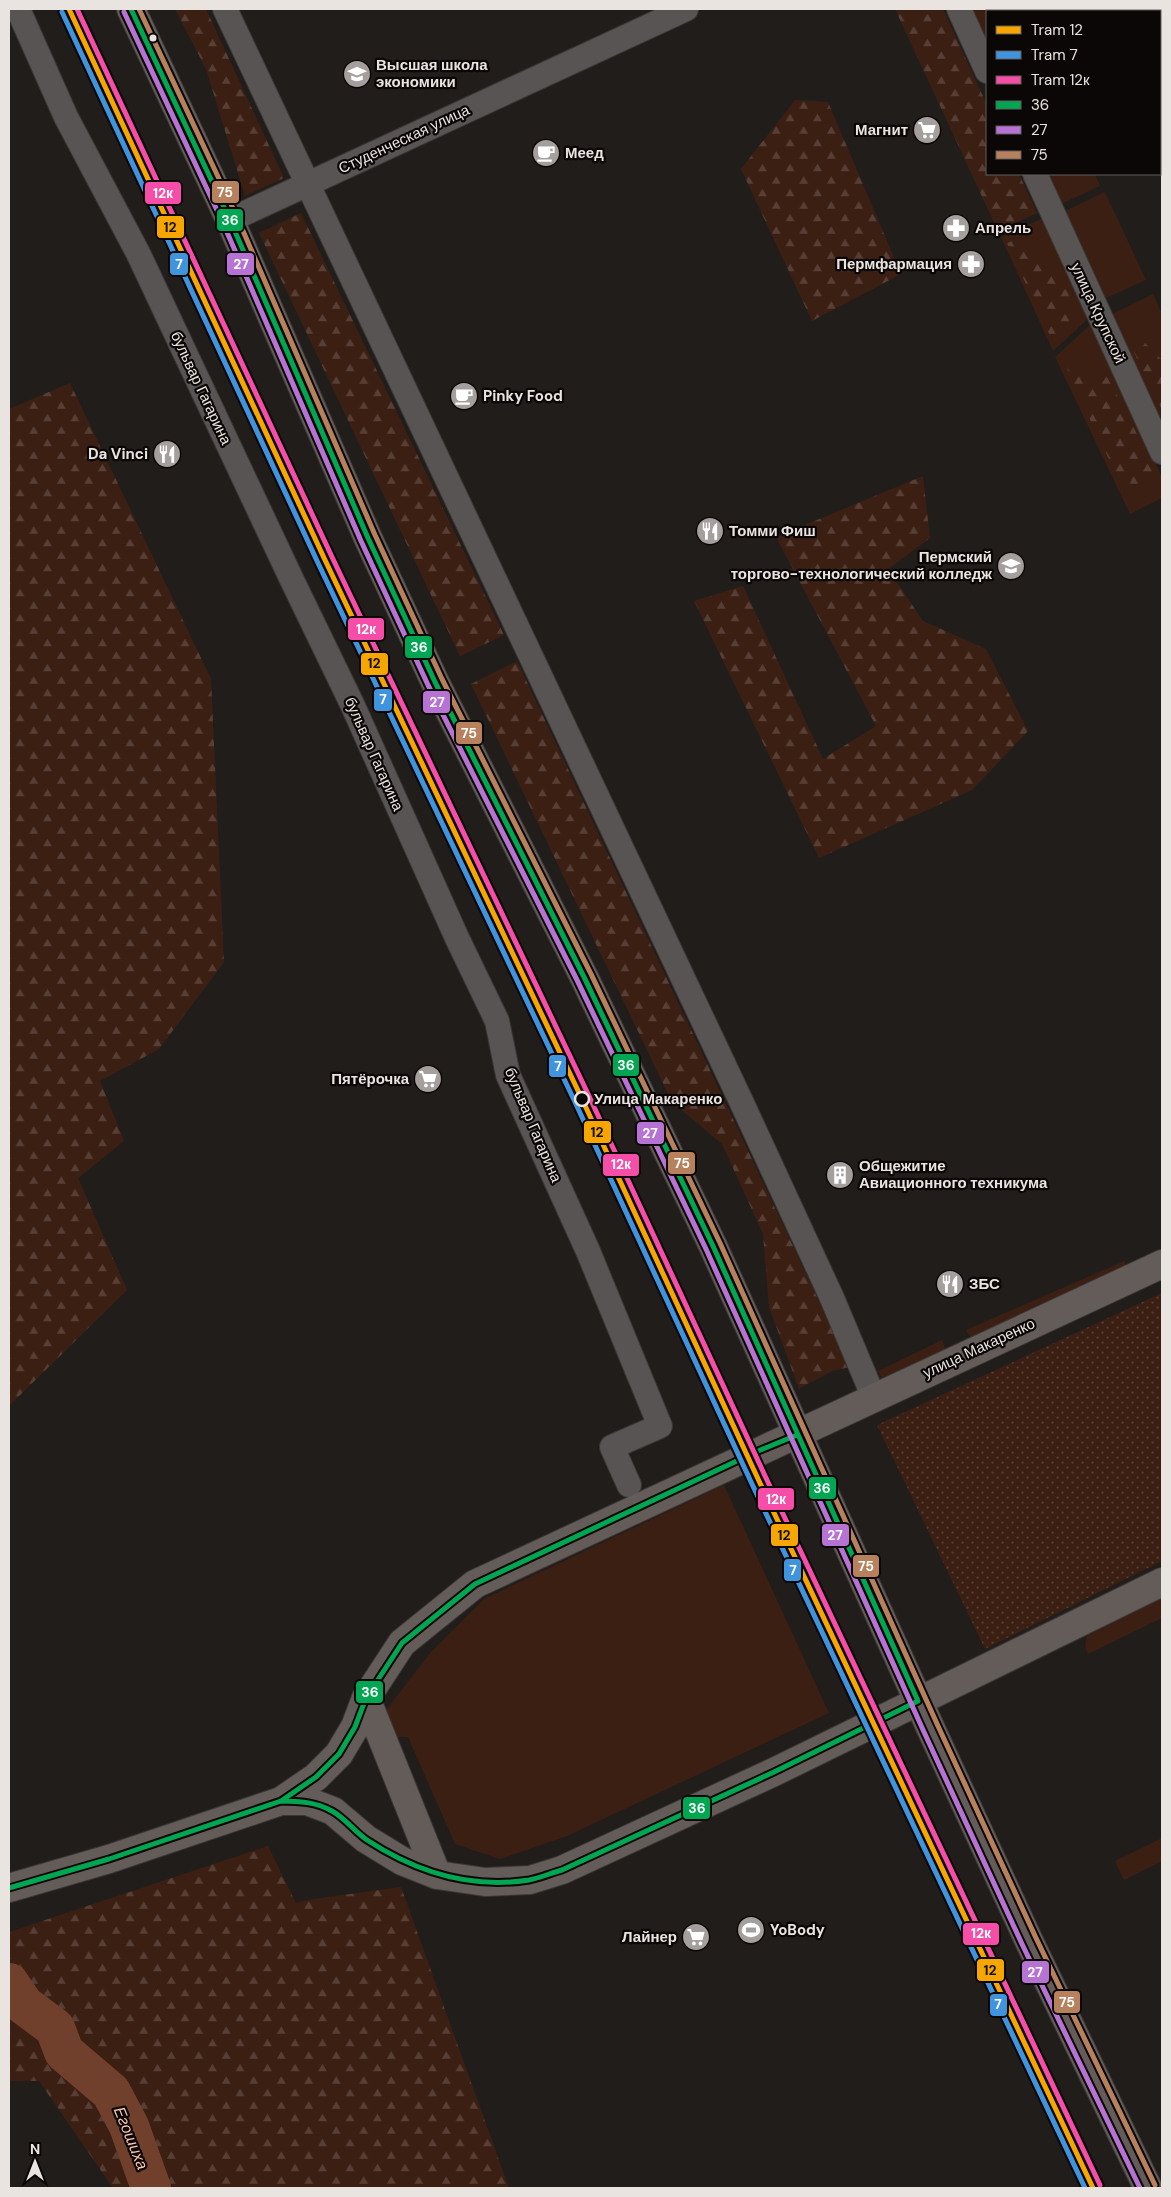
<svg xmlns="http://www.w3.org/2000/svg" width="1171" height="2197" viewBox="0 0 1171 2197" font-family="'DM Sans',sans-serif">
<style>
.grass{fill:#3c1f13}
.forest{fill:url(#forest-firs)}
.park{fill:url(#park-dots)}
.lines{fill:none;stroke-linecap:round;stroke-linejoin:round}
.river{stroke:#70402c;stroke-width:40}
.minor-casing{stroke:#3b3736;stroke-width:26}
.major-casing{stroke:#3b3736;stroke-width:30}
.minor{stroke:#575453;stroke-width:24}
.major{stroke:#645c59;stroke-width:28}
.bus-1-casing{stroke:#0b0706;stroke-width:9}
.bus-2-casing{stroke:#0b0706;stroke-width:9}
.bus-3-casing{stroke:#0b0706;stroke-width:9}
.bus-1{stroke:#00a651;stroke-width:5}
.bus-2{stroke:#b673d3;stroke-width:5}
.bus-3{stroke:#b6815c;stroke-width:5}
.tram-1-casing{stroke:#0b0706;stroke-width:9}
.tram-2-casing{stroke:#0b0706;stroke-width:9}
.tram-3-casing{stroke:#0b0706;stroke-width:9}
.tram-1{stroke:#f7a600;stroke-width:5}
.tram-2{stroke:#4094de;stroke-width:5}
.tram-3{stroke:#f54da8;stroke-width:5}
.bus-dot{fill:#eae4e1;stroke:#0b0706;stroke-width:2}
.stop-dot{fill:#0b0706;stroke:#eae4e1;stroke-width:2.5}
.labels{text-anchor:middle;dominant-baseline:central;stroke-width:4.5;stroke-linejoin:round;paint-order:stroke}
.poi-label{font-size:15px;font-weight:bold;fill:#eae4e1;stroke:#0b0706;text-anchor:start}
.street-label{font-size:15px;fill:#eae4e1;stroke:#0b0706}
.stop-label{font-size:15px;font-weight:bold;fill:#eae4e1;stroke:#0b0706;text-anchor:start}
.water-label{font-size:16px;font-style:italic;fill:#f9c5b0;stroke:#0b0706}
.line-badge{stroke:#0b0706;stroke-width:2}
.badge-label{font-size:14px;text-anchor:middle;font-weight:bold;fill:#fff}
.pale-badge-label{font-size:14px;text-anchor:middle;font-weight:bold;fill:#111}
</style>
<defs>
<pattern id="forest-firs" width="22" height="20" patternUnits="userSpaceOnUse" patternTransform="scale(1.25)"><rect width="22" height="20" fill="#3c1f13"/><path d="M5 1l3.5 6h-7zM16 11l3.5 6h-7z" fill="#583f35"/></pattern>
<pattern id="park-dots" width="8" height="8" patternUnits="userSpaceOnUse" patternTransform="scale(1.25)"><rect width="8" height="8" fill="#3c1f13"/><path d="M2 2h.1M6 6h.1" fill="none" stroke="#583f35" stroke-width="1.8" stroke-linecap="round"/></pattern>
</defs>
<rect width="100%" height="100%" fill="#211d1b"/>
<path class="grass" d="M972,9H1018L1020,11H987V42Z
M1047,174H1095L1100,186L1061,204Z
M1105,192L1146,280L1106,298L1065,211Z
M1043,218L1088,319L1053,351L1001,237Z
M1153,294L1162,314V423L1112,314Z
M1090,325L1162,477V498L1130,514L1055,357Z
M1124,1261L1126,1265L1086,1295L973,1341L966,1330Z
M942,1340L946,1351L883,1381L878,1371Z
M724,1485L829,1713L567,1836L500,1859L455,1844L408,1737H396L383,1714L431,1652L484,1599Z
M1162,1598V1618L1088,1654L1085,1646L1087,1636Z
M1162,1838V1861L1124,1880L1115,1861Z"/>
<path class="forest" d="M175,9H206L284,178L245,196L206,69Z
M895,9H943L987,105V174H1019L1037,213L998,231Z
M795,100L828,102L901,274L812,321L741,169Z
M301,213L504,635L460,656L259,233Z
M1015,240L1033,264H1058L1072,297L1074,318L1059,337L1051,338L1007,243Z
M1138,336L1162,360V410L1129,342Z
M1080,360L1094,391L1107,376L1159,477L1135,485L1119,480L1068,374L1067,361Z
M70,383L211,679L224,962L159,1049L100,1081L124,1141L78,1178L127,1290L9,1406V409Z
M923,476L930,538L888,569L923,621L986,649L1028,731L972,790L819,858L694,601L743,586L823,759L876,726L776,537Z
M517,661L850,1367L832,1371L799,1389L769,1307L763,1234L722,1144L672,1102L471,684Z
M268,1846L296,1903L314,1899L401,1887L509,2188H113L39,2081H9V1932Z"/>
<path class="park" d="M1162,1293V1561L985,1649L877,1425Z"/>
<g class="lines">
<path class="river" d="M9,1983L24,2005L55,2028L64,2052L111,2092L129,2126L151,2188"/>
<g class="minor-casing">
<path id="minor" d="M18,9L66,117L138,253L291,578L353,706L457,938L497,1021L508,1075L588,1251L660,1426L612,1447L629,1485
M225,9L741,1101L832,1298L874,1398
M959,9L987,71
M1035,174L1162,452
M230,220L686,9"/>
</g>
<g class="major-casing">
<path id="major" d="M131,9L230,220L368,538L435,682L584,977L713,1246L931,1729L1029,1941L1148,2188
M366,1698L437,1875
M281,1801H307L333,1811L366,1839L402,1861L437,1875L485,1882L530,1880L562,1870L774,1772L1162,1582
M9,1888L109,1859L281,1801L316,1777L339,1754L355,1727L366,1698L402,1643L475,1584L1162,1264"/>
</g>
<use href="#minor" class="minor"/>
<use href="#major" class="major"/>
<g class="bus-1-casing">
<path id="bus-1" d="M131,9L230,220L368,538L435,682L584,977L713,1246L918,1701
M257,1809L281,1801L316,1777L339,1754L355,1727L366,1698L402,1643L475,1584L758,1451L797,1435
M9,1888L109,1859L281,1801C299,1801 316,1802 332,1811C345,1818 355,1832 367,1840C416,1872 471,1889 529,1880C540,1878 551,1873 562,1870L774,1772L918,1701"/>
</g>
<g class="bus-2-casing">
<path id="bus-2" d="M124,12L223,223L361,541L428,685L577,980L706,1249L924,1732L1022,1944L1140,2188"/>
</g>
<g class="bus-3-casing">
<path id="bus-3" d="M139,9L237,217L375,535L442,679L591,974L720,1243L938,1726L1036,1938L1155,2185"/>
</g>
<use href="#bus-1" class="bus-1"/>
<use href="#bus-2" class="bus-2"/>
<use href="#bus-3" class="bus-3"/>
<g class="tram-1-casing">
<path id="tram-1" d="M69,9L325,560L582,1099L759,1481L1093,2188"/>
</g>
<g class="tram-2-casing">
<path id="tram-2" d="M62,12L318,563L575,1102L752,1484L1085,2188"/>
</g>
<g class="tram-3-casing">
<path id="tram-3" d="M77,9L332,557L589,1096L766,1478L1100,2185"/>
</g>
<use href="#tram-1" class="tram-1"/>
<use href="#tram-2" class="tram-2"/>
<use href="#tram-3" class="tram-3"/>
</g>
<defs>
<g id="university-disc" transform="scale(1.4375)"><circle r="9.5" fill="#a49e9c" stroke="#0b0706"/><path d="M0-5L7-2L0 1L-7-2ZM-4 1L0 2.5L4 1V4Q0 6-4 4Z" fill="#fff"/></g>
<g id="supermarket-disc" transform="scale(1.4375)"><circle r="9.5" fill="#a49e9c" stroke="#0b0706"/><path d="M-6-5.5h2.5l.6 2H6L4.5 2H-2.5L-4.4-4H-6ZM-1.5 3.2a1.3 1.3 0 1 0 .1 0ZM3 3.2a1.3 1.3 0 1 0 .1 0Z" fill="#fff"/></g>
<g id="cafe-disc" transform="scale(1.4375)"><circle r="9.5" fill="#a49e9c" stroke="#0b0706"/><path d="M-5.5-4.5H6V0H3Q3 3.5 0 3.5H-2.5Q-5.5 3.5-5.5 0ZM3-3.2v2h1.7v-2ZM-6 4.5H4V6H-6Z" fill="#fff"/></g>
<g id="pharmacy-disc" transform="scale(1.4375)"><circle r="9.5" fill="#a49e9c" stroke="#0b0706"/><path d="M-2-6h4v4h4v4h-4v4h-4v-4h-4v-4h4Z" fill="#fff"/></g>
<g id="restaurant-disc" transform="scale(1.4375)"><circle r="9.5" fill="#a49e9c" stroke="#0b0706"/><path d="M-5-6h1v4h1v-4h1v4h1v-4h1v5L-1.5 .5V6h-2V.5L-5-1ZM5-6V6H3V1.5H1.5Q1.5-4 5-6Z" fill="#fff"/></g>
<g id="building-disc" transform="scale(1.4375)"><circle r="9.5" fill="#a49e9c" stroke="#0b0706"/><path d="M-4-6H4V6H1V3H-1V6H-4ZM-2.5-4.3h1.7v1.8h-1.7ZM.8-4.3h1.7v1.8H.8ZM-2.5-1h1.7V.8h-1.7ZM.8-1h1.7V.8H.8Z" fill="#fff"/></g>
<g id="stadium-disc" transform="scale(1.4375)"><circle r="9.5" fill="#a49e9c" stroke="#0b0706"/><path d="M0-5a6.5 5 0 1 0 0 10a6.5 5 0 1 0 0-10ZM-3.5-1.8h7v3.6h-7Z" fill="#fff"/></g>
</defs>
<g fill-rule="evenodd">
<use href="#university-disc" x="357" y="74"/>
<use href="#supermarket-disc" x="927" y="130"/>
<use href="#cafe-disc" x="546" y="153"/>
<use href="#pharmacy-disc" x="956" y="228"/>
<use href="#pharmacy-disc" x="971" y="264"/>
<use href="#cafe-disc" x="464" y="396"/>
<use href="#restaurant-disc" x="167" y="454"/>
<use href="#restaurant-disc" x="710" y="531"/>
<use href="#university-disc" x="1011" y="566"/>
<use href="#supermarket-disc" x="428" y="1079"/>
<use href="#building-disc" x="840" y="1175"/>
<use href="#restaurant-disc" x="950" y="1284"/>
<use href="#stadium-disc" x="751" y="1930"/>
<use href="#supermarket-disc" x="696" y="1937"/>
</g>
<circle class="bus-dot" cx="153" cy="38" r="4.5"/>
<circle class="stop-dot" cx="582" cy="1099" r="7"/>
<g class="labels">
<g class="poi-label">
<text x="376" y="65">Высшая школа<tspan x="376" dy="17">экономики</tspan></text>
<text x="908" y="130" text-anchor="end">Магнит</text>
<text x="565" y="153">Меед</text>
<text x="975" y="228">Апрель</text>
<text x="952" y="264" text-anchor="end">Пермфармация</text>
<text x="483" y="396">Pinky Food</text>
<text x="148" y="454" text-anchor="end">Da Vinci</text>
<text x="729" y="531">Томми Фиш</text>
<text x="992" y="557" text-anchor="end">Пермский<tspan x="992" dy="17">торгово-технологический колледж</tspan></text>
<text x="409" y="1079" text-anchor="end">Пятёрочка</text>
<text x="859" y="1166">Общежитие<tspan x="859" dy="17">Авиационного техникума</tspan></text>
<text x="969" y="1284">ЗБС</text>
<text x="770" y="1930">YoBody</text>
<text x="677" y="1937" text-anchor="end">Лайнер</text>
</g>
<g class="street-label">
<text transform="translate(404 139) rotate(-25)">Студенческая улица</text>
<text transform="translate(1098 313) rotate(65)">улица Крупской</text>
<text transform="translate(201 388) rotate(65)">бульвар Гагарина</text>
<text transform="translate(374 754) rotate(66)">бульвар Гагарина</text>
<text transform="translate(533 1125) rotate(67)">бульвар Гагарина</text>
<text transform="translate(979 1348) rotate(-25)">улица Макаренко</text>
</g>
<g class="stop-label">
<text x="594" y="1099">Улица Макаренко</text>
</g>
<g class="water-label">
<text transform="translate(131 2138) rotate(68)">Егошиха</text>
</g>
</g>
<g class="line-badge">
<rect x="211" y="180" width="29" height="24" rx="5" fill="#b6815c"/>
<rect x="144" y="181" width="38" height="24" rx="5" fill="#f54da8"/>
<rect x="216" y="208" width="28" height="24" rx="5" fill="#00a651"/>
<rect x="156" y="215" width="29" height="24" rx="5" fill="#f7a600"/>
<rect x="226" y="252" width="29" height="24" rx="5" fill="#b673d3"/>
<rect x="169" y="252" width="20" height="24" rx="5" fill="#4094de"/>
<rect x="347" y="617" width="38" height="24" rx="5" fill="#f54da8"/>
<rect x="404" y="635" width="29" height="24" rx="5" fill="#00a651"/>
<rect x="360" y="652" width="29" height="24" rx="5" fill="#f7a600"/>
<rect x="373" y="688" width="20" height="24" rx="5" fill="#4094de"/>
<rect x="422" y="690" width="29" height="24" rx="5" fill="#b673d3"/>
<rect x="455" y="721" width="28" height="24" rx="5" fill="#b6815c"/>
<rect x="612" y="1053" width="28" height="24" rx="5" fill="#00a651"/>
<rect x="548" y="1054" width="19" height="24" rx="5" fill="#4094de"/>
<rect x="583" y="1120" width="29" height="24" rx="5" fill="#f7a600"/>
<rect x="636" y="1121" width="29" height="24" rx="5" fill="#b673d3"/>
<rect x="667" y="1151" width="29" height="24" rx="5" fill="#b6815c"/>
<rect x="602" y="1153" width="38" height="24" rx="5" fill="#f54da8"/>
<rect x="808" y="1476" width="29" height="24" rx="5" fill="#00a651"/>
<rect x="757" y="1487" width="38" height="24" rx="5" fill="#f54da8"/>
<rect x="770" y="1523" width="29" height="24" rx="5" fill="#f7a600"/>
<rect x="821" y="1523" width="29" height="24" rx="5" fill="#b673d3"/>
<rect x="852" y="1554" width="28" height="24" rx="5" fill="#b6815c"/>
<rect x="783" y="1558" width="19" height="24" rx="5" fill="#4094de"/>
<rect x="355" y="1680" width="29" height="24" rx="5" fill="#00a651"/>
<rect x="682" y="1796" width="29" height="24" rx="5" fill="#00a651"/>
<rect x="962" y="1922" width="38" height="24" rx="5" fill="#f54da8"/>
<rect x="976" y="1958" width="29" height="24" rx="5" fill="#f7a600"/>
<rect x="1021" y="1960" width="29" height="24" rx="5" fill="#b673d3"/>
<rect x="1053" y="1990" width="28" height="24" rx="5" fill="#b6815c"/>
<rect x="989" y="1993" width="19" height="24" rx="5" fill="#4094de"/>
</g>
<g class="badge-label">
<text x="225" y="197">75</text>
<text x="163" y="198">12к</text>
<text x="230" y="225">36</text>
<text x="241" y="269">27</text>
<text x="179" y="269">7</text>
<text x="366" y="634">12к</text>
<text x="419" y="652">36</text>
<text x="383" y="704">7</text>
<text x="437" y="707">27</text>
<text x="469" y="738">75</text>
<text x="626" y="1070">36</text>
<text x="558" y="1071">7</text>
<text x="650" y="1138">27</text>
<text x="682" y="1168">75</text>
<text x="621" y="1169">12к</text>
<text x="822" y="1493">36</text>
<text x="776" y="1504">12к</text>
<text x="835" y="1540">27</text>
<text x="866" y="1571">75</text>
<text x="793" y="1575">7</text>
<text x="370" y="1697">36</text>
<text x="697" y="1813">36</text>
<text x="981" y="1938">12к</text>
<text x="1035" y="1977">27</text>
<text x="1067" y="2007">75</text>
<text x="998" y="2009">7</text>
</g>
<g class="pale-badge-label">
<text x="170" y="232">12</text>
<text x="374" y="668">12</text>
<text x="597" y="1137">12</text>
<text x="784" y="1540">12</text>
<text x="990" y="1975">12</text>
</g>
<rect width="1171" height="2197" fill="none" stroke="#eae4e1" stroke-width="20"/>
<rect x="986" y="10" width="175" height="165" fill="#0b0706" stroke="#645f5e"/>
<rect x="996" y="26" width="25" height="8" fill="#f7a600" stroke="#645f5e"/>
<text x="1031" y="35" font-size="15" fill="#eae4e1">Tram 12</text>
<rect x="996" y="51" width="25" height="8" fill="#4094de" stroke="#645f5e"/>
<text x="1031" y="60" font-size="15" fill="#eae4e1">Tram 7</text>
<rect x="996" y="76" width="25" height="8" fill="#f54da8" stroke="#645f5e"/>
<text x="1031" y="85" font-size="15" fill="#eae4e1">Tram 12к</text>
<rect x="996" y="101" width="25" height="8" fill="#00a651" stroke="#645f5e"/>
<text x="1031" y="110" font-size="15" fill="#eae4e1">36</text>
<rect x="996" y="126" width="25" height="8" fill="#b673d3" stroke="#645f5e"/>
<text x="1031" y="135" font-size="15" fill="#eae4e1">27</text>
<rect x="996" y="151" width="25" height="8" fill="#b6815c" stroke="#645f5e"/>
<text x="1031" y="160" font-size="15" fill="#eae4e1">75</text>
<g transform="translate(35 2162)" stroke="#0b0706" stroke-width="4" paint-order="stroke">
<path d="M0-4L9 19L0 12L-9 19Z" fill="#eae4e1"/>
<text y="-8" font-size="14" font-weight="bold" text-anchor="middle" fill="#eae4e1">N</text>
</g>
</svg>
